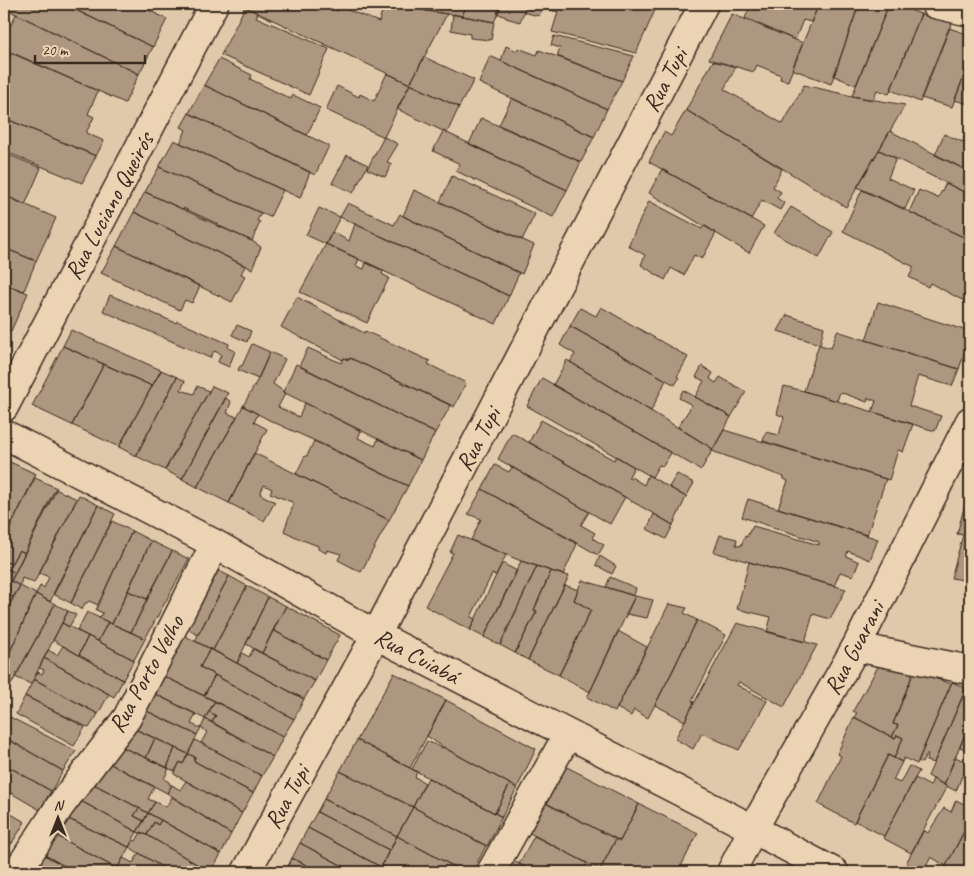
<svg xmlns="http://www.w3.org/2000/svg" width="974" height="876" viewBox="0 0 974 876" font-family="Caveat,sans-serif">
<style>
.building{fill:#ad9780;stroke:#3b2a1e}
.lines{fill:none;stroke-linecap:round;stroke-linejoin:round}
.street-casing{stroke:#3b2a1e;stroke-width:31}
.street{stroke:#ebd3b4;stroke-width:28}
.labels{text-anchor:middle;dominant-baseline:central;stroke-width:4.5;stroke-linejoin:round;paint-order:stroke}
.street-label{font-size:24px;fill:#3b2a1e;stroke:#ebd3b4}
</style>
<rect width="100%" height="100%" fill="#e0c9ab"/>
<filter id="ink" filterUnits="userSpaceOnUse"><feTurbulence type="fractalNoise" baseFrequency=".02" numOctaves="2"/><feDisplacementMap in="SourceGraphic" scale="10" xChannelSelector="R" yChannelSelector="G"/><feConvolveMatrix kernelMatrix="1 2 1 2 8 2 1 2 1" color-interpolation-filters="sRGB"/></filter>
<g filter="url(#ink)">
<path class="building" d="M4,4H47L59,8L62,4H63L153,47L139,74L4,8Z
M63,4H136L167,19L153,47Z
M136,4H150L147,9Z
M247,4H321L338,11L340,7L379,22L384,4L447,14L410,84L245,7Z
M429,4H467L462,16L426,11Z
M467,4H502L494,22L462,16Z
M501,4H527L520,22L506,18V17L497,13Z
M527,4H631L655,10L636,53L552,32L558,12L542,8L539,16L523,12Z
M751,4H819L811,22L803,20L795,40L745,18Z
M819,4H859L831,84L792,69Z
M859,4H889L856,85L834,76Z
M889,4H903L902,7L921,14L889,94L877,90L873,100L852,96Z
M245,7L258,13L256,17L329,49L309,95L221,55Z
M938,11L954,17L920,102L891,90L921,14L935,19Z
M16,14L139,74L125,103L4,49V29L8,31Z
M453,14L494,22L491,40L470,38V34L451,30Z
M732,14L803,43L788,81L780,79L781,75L757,65L754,72L709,59Z
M949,28L970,35V60L952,107L921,98Z
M554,36L634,56L622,81L557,56L560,48L551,45Z
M506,46L517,51L518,48L537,55L539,50L622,81L607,109L501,61Z
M11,53L98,91L88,114L94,117L86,133L104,141L96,156L4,118V97L9,86L4,83V74Z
M490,56L607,109L594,137L479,83Z
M424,57L474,80L459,107L410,84Z
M219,59L252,75L250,79L291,99L293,95L320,108L307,135L204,85Z
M970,60V100L968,104L955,100Z
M713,61L736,67L724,89L783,124L804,85L852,96L905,105L846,207L686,110Z
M387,73L410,84L384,137L326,110L337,86L359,97L360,94L374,101Z
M410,84L459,107L447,133L397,109Z
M204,85L329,146L315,175L189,113Z
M512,98L594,137L581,162L499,125Z
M686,110L782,169L773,187L781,192L777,198L784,203L780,210L762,200L751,219L649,162L664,132L671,136Z
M189,113L310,172L300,198L180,143L186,130L181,127Z
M4,118L96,156L82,183L4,151Z
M481,118L581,162L567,190L469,144Z
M969,120L970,121V145L963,142Z
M443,131L567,190L553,217L456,171L460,164L433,151Z
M890,131L970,172V195L879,150Z
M944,134L970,145V172L935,155Z
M384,137L398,144L387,162L392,164L385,177L367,169Z
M174,140L283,190L270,217L159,167Z
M879,150L896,158L888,178L914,190L905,209L857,187Z
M4,153L41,168L25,205L4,195Z
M347,155L368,165L353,193L332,183Z
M159,167L261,213L257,221L260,222L252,241L218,226V224L183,208L182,209L145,192Z
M662,169L764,226L749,253L649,193Z
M452,176L535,214L522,240L440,202Z
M946,183L970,195V240L909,212L919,190L938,198Z
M414,190L534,245L522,274L403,216Z
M862,190L970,240V309L968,308L970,304L930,283L928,287L909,277L914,267L843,231Z
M145,192L252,241L261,247L252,269L134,212Z
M4,195L56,218L36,261L4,248Z
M649,201L702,229L704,225L716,233L702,259L694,255L684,275L671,268L665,280L641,265L645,255L628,246Z
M348,203L394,225L400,214L403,216L519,273L509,296L340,217Z
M791,207L833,232L819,258L774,233Z
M319,208L340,217L326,244L306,235Z
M134,212L245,266L241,274L245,276L232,302L116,246Z
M355,224L509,296L496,324L326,244L332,232L349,241Z
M326,244L359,259L356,266L364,269L366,262L383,270L382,274L389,278L367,323L300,292Z
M116,246L200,286L192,303L185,300L180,310L101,273Z
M4,248L36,261L24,291L4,284Z
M4,284L28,293L11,331L4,329Z
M110,295L176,323L177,321L229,344L228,348L235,351L229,367L218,362L221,354L214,351L210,358L103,311Z
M297,297L364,333L365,331L430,361L428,364L466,383L454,407L350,358L349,360L344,358L343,360L281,327Z
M878,302L970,332V336L959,369L866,340Z
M601,307L688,357L677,377L679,378L675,385L570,326L580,308L596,316Z
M787,315L824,327L820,345L831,348L837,331L959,369L952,386L918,376L909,406L941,416L935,431L872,412L876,401L868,398L867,402L840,392L837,401L804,391L819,344L778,331Z
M237,325L251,331L247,342L232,335Z
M570,326L666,380L651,411L570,362L575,354L560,345Z
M71,330L161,370V371L152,386L63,346Z
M252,344L270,352L258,379L238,370L240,366H242Z
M63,346L104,364L72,425L32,406Z
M308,348L341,363L344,358L349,360L350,358L451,405L435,433L299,366Z
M270,352L285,359L273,384L283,391V392L285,394L278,407L299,417L305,403L361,431L358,438L375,446L378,439L421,460L408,486L335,450L271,421L243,406L258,379Z
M567,360L713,449L701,470L553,385Z
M104,364L152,386L119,447L72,425Z
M296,364L435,433L421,460L283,392Z
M702,366L713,373L710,379L716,383L720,377L746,392L731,417L695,397L704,381L696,377Z
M161,370L177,377L136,456L119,447Z
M177,377L185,381L181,390L194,394L197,386L209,391L165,470L136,456Z
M542,378L671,453L663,466L659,465L652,477L527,406Z
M212,386L228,393L182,479L165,470Z
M784,386L804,391L913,424L903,452L898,450L889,480L763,441L766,432L779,435L784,417L777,414Z
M683,390L731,417L713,449L678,427L692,405L679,398Z
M226,398L231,402L227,413L237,417L197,487L182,479Z
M243,406L258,414L254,422L267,429L229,503L197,487Z
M541,420L614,460L616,456L634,467L628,478L630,479L631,477L644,485L648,475L686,497L673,525L529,442Z
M724,430L886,479L867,535L778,508L788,481L784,479V477L712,451Z
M512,433L625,497L610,524L498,459Z
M314,441L408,486L389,520L296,474L305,456H307Z
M254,453L389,520L361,572L338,560L341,554L327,550L326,553L318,549V546L300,539L284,531L294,503L270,493L272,489L264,485L260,494L275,502L264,521L229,503Z
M8,461L36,474L4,540V469Z
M495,465L509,472L512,467L589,512L581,525L595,533L592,538L604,545L598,555L482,489Z
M677,474L694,483L686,497L669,487Z
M35,478L57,488L25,553L19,550L11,564L4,561V540Z
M55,489L77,499L34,583L22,578L20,586L11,581Z
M482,489L577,544L563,575L521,561L471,540L481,519L468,514Z
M79,495L98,505L50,602L36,594L40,586L44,588L49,577L39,573Z
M748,499L872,537L878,539L870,560L848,551L846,556L859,562L853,576L840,572L834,586L714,552L720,535L737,539L736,545L741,546L745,536L747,537L750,530H751L753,526L819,545V542L742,517Z
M966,500L970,501V536L957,534Z
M98,505L115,514L71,603L53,594Z
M654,514L673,525L666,539L647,529Z
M112,521L132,531L98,605L89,601L87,603H85L82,610L71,603Z
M132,531L151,541L112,624L99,618L103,613L96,610Z
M458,535L506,555L496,575L492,574L471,617L475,619L470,630L425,606L453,553L450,552Z
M963,535L970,536V581L951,578Z
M151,541L172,551L147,599L128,591Z
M19,550L25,553L15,573L4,567V561L11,564Z
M172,551L189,559L145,639L131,632Z
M600,556L616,566L612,574L596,565Z
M521,561L537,566L500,645L484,637Z
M749,562L806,578L846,589L830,619L813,614L805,642L767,632L771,617L737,609Z
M502,563L517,571L484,637L470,630Z
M209,566L229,576L198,635L178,624Z
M537,566L551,571L534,610L537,611L515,653L500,645Z
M4,567L15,573L11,581L20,586L13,597L4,592Z
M551,571L569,576L528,660L515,653L537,611L534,610Z
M229,576L247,586L213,650L195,641Z
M610,577L636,588L634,596L606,587Z
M582,580L635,596L590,692L559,675L591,610L574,600Z
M565,585L578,590L574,600L591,610L559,675L528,660Z
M20,586L36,594L4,665V615Z
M247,586L268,597L237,663L213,650Z
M128,591L147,599L131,632L112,624Z
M4,592L13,597L4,615Z
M36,594L55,604L11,685L4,680V665Z
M635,596L653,600L647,618L626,614Z
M268,597L286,606L262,653L246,644Z
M55,604L68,611L31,684L15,677Z
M669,604L687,608L684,613L697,620L672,672L648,718L634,710L631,716L617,708Z
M286,606L340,635L326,660L273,630Z
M68,611L76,615L69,627L62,623Z
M87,612L108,622L98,641L77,631Z
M697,620L726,635L692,701L694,702L685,721L655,705L672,672Z
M108,622L145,639L134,660L98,641Z
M62,623L88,636L79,655L53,640Z
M737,623L817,645L784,707L739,682L737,685L767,701L739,750L702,733L693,749L675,739Z
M174,630L210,649L200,667L215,675L204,696L153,671Z
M273,630L326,660L315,681L262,653Z
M618,631L647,647L615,712L587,697L590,692Z
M88,636L134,660L123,680L79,655Z
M63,646L123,680L114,697L44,658L48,650L57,655Z
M210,649L304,699L294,719L200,667Z
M253,649L315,681L304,699L237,663L242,653L249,657Z
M44,658L109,694L98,714L34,679L38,672L42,674L44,670L39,668Z
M883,658L914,671L893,724L898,725L892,737L854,717L857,713L853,711Z
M153,671L215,701L205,719L143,688Z
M914,671L951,684L917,764L904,758L902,762L894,758L903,738L897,735L895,738L892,737L898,725L893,724Z
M394,673L446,700L410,768L357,740Z
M215,675L294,719L283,737L204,696Z
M34,679L98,714L89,728L25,696Z
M970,680V722L944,785L928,776Z
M952,682L966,688L934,763L926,761L928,755L927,754L922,763L918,761Z
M143,688L196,714L191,724L201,728L197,735L134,705Z
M25,696L85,727L74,746L16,714Z
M446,700L536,749L517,788L443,747L427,736Z
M215,701L283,737L273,757L212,722L216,716L209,711Z
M134,705L197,735L188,754L124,724Z
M209,711L216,716L212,722L205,719Z
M4,714L76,751L63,771L4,737Z
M854,717L892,737L895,738L897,735L903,738L894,758L888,755L854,823L818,804L841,756L837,754Z
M205,719L273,757L262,776L201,743L207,732L201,728Z
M970,722V751L960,747Z
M124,724L155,738L146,758L113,743Z
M4,737L63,771L51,791L4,764Z
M155,738L175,748L167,768L146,758Z
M195,740L262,776L253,793L194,761L195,757L188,754Z
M357,740L417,772L415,777L425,783L413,807L340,771Z
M427,741L442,748L443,747L510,784L495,813L412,769Z
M113,743L169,768L164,779L169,782V784L172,785L167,793L103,760Z
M175,748L188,754L183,764L180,762L175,771L167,768Z
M188,754L195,757L194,761L253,793L242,813L174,774L180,762L183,764Z
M888,755L902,762L893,780L900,783L909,766L919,771L884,836L855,821Z
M955,757L969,763L963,777L962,776L956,791L944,785Z
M103,760L154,787L148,799L155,802L148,813L90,782Z
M4,764L51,791L40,810L4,789Z
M563,765L639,804L620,841L547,804Z
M340,771L413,807L397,836L324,799Z
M428,778L502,817L487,846L413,807Z
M915,778L930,786L933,779L947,786L911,853L883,838Z
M186,781L242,813L231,834L167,793L172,785L180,790Z
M90,782L139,808L134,816L144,821L137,832L79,800Z
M510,784L517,788L502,817L495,813Z
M172,797L231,834L221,854L148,813L155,802L166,807Z
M324,799L397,836L391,849L389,850L317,812Z
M79,800L137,832L129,847L62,816Z
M956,800L970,807V820L946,866L931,857L923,872L906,863L924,830L928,833L944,808L951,812Z
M544,802L616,839L600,870L528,832Z
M639,804L698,833L678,872H604L600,870L616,839L620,841Z
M413,807L486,846L472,872H464L397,836Z
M139,808L148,813L144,821L134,816Z
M4,810L25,822L12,843L4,837Z
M317,812L389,850L381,867L308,828Z
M148,813L161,820L158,825L154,822L147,835L137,832Z
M62,816L129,847L117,869L52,833Z
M161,820L221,854L211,872H210L147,835L154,822L158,825Z
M970,820V872H942L946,866Z
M308,828L381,867L378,872L368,868L366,872H354L300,843Z
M141,832L147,835L210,872H170L129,847L133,840L136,841Z
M52,833L117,869L115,872H75L41,853Z
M397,836L412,844L464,872H392L381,867Z
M534,836L587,863L582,872H535L519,864Z
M4,837L12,843L4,855Z
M300,843L354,872H320L292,858Z
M41,853L75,872H30Z
M139,853L170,872H122L117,869L123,858L133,863Z
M292,858L315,869L320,872H285Z
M514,861L519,864L535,872H508Z"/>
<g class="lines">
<g class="street-casing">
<path id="street" d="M935,4L970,12
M4,407L214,4
M4,434L215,544L376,635L753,829L834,872
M856,647L970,670
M17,872L60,806L127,718L215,544
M246,872L376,635L704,4
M491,872L568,734
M731,872L753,829L856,647L970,421"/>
</g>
<use href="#street" class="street"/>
</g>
</g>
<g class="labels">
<g class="street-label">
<text transform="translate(665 80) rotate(-62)">Rua Tupi</text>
<text transform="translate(109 206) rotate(-62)">Rua Luciano Queirós</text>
<text transform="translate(478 439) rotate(-62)">Rua Tupi</text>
<text transform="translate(854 648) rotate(-62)">Rua Guarani</text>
<text transform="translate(417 656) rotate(28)">Rua Cuiabá</text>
<text transform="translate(146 674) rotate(-61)">Rua Porto Velho</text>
<text transform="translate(287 797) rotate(-61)">Rua Tupi</text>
</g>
</g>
<rect width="974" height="876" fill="none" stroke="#ebd3b4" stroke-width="20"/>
<rect x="10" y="10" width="954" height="856" fill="none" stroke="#3b2a1e" stroke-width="2" filter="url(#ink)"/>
<g transform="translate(58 818)" stroke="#ebd3b4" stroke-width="4" paint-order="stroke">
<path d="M0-4L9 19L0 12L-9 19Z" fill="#3b2a1e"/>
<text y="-8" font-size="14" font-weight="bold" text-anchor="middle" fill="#3b2a1e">N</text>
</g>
<path d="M35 55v8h110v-8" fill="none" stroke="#3b2a1e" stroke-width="2.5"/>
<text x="42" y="55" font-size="15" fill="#3b2a1e" stroke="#ebd3b4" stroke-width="4" paint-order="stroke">20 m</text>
</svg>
